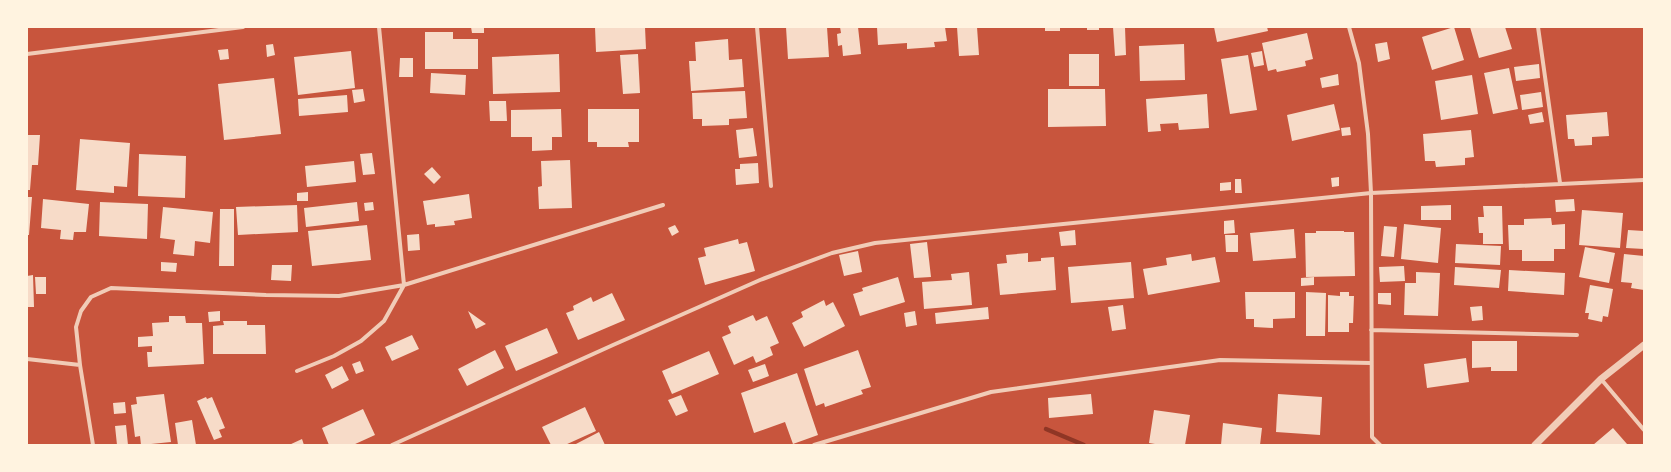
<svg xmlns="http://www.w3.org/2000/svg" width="1671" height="472" viewBox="0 0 1671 472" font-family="Arial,sans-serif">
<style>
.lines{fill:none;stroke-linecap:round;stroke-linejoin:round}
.stream{stroke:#8f3625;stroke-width:4.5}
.building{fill:#f7dbc8}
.minor{stroke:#f1ccb7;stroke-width:4}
.tertiary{stroke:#f1ccb7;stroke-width:7}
</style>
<rect width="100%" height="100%" fill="#c8553d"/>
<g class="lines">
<path class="stream" d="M1046,429L1084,445"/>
</g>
<path class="building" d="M471,27H484V33H472Z
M595,27H645L646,49L596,52Z
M786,27H827L829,57L788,59Z
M840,27H858L861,54L843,56L842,45L838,46L837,34L841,33Z
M877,27H945L947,41L934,42L935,47L907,49V43L878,45Z
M957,27H977L979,55L959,56Z
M1045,27H1060V31H1045Z
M1087,27H1099V30H1087Z
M1113,27H1125L1126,55L1115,56Z
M1214,27H1267L1268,31L1217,42Z
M1454,27L1464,60L1432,70L1422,37Z
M1470,27H1505L1512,49L1479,58Z
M425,32H453V39H478V69H425Z
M1307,33L1313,59L1305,61L1306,66L1277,72L1276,69L1268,71L1262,43Z
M728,39L729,60L742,59L744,87L691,91L689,61H696L695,42Z
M1387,42L1390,59L1378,62L1375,44Z
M273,44L275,55L267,57L266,45Z
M1184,44L1185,80L1140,81L1139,46Z
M228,49L229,59L220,60L218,50Z
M351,51L355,88L298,95L294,57Z
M1262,51L1264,65L1254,67L1251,53Z
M559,54L560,92L493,94L492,57Z
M638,54L640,93L623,94L620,55Z
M1069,54H1099V86H1069Z
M1248,55L1257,110L1230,114L1221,59Z
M400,58H413V77H399Z
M1539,64L1540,78L1516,81L1514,67Z
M1509,68L1518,109L1493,114L1484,73Z
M431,73L466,75L465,95L430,93Z
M1338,74L1339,85L1322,88L1320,78Z
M1472,75L1478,114L1441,120L1435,81Z
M274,78L281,134L224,140L218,84Z
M363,89L365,101L354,103L352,90Z
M1048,89H1105L1106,126L1048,127Z
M745,91L747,118L729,119V125L702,126V119H693L692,93Z
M1541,92L1543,107L1522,110L1520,95Z
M1207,94L1209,128L1179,130L1178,123L1160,124L1161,131L1148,132L1146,99Z
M347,95L348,112L299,116L298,99Z
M489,101H506L507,121H490Z
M1334,104L1340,130L1292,141L1287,115Z
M561,109L562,137H552V150L532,151V137H511V110Z
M588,109H639V142H628L629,147H597V142H588Z
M1542,112L1544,122L1530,124L1528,115Z
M1607,112L1609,136L1592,137V145L1575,146L1574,139H1568L1566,115Z
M1350,127L1351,135L1342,136L1341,128Z
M753,128L757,156L739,158L736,130Z
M1471,130L1474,157L1465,158V165L1436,167L1435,161H1425L1423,134Z
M27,135H40L38,165H32L30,190H27Z
M80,139L130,143L127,187L114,186V193L76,190Z
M372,153L375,174L363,175L360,154Z
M139,154L186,156L185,198L138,196Z
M570,160L572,208L539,209L538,187L542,186L541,161Z
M354,161L356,182L307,187L305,166Z
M758,163L759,183L736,185L735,169H740V164Z
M432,167L441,177L434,184L424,174Z
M1339,177V186L1332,187L1331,178Z
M1235,179H1241L1242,193H1235Z
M1231,182V190L1220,191V183Z
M308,192V201H297V193Z
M469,194L472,218L454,221L455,225L435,227V224L427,225L423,201Z
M27,197H32L29,235H27Z
M43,199L89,204L86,232H74L73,240L60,239L61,230L41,228Z
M1574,199L1575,211L1556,212L1555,200Z
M100,202L148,204L147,239L99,236Z
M357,202L359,221L306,227L304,208Z
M373,202L374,210L365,211L364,203Z
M297,205L298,232L238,235L236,207Z
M1451,205V220H1421V206Z
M1483,206H1502L1503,244H1483V233H1479L1478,217H1484Z
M163,207L213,212L210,243L195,241L194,256L173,254L175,240L160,238Z
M220,209H234V266H219Z
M1582,210L1623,213L1620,248L1579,245Z
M1551,218L1552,225L1565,224V249H1554V261H1522V250H1509L1508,225H1524V219Z
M1234,220L1235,233L1224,234V221Z
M1404,224L1441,228L1438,263L1401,259Z
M367,225L371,260L312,266L308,231Z
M675,225L679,232L672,236L668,228Z
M1384,226L1397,227L1394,257L1381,256Z
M1294,229L1296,258L1253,261L1250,233Z
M1075,230L1076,245L1061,246L1059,232Z
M1628,230L1644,231V249L1626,248Z
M1316,231H1344V232H1354L1355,276L1306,277L1305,233H1316Z
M419,234L420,250L408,251L407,235Z
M1225,235H1238V252H1226Z
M738,239L739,244L747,242L755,271L705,285L698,258L706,256L704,248Z
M927,242L931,277L914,278L910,244Z
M1456,244L1501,246L1500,265L1455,263Z
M1585,247L1615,253L1609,283L1579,277Z
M858,251L862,272L844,276L839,255Z
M1028,253V262L1041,261V258L1054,257L1056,290L1000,295L997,264L1007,263L1006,255Z
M1191,254L1192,261L1215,257L1220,282L1148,295L1143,269L1167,265L1166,258Z
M1624,254L1644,256V290L1631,288L1632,283L1621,282Z
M161,262L177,263L176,272L161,271Z
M1131,262L1134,298L1071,303L1068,267Z
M272,265H292L291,281L271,280Z
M1404,266L1405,281L1380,282L1379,267Z
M1455,267L1501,270L1499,288L1454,285Z
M1509,270L1565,273L1564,295L1508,291Z
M969,272L972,305L924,309L922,282L952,280L951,274Z
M1416,272L1440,273L1438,316L1404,315L1405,283H1416Z
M33,275L34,307H27V276Z
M35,277H46V294H36Z
M898,277L905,302L860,316L853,294L863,291L862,288Z
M1314,277V285L1301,286V278Z
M1590,285L1613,289L1608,317L1603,316L1602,322L1588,319L1589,313H1585Z
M1245,292H1295V318L1273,319V328L1254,327V319H1246Z
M1306,292L1326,293L1325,336H1306Z
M1340,292H1349V296H1354L1353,323H1349V332H1328V295L1340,296Z
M612,293L625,320L578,340L566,313L574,310L573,306L591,297L593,302Z
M1378,293H1391V305L1378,304Z
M824,300L826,306L833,302L845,326L804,347L792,323L803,317L801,312Z
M1123,305L1126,329L1112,331L1108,307Z
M1482,306L1483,320L1472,321L1470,307Z
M988,307L989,319L936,324L935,313Z
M220,311V321L209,322L208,312Z
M468,311L486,324L476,329Z
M915,311L917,325L906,327L904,313Z
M753,315L756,321L767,316L779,343L770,347L773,355L756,363L753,356L734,365L722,337L731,333L728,326Z
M169,316H185L186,323H202L204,364L148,367L147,352H152V346L138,347V337L153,336L152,323L169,322Z
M223,321H247V325H265L266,354H213V326L224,325Z
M547,328L558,353L516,371L505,346Z
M412,335L419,349L392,361L385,347Z
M1472,341H1517V371H1491V367L1472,368Z
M495,350L504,368L467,386L458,369Z
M858,350L871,387L861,390L863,394L825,407L824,403L816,406L804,369Z
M709,351L719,374L672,394L662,371Z
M1466,358L1469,382L1427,388L1424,364Z
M360,361L364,371L356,374L352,364Z
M765,364L769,376L753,382L748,370Z
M342,366L349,380L332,389L325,375Z
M797,373L818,435L793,444L785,422L754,433L741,393Z
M164,394L171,442L141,445L140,436L135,437L131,405L137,404L136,397Z
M1091,394L1093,414L1049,418L1048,398Z
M1278,394L1322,397L1320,435L1276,432Z
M681,395L688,411L676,416L668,400Z
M206,397L207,399L212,397L225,428L219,430L222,437L214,440L197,401Z
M125,402L126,413L114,414L113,403Z
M585,407L596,431L565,445H551L542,427Z
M363,409L375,435L353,445H329L322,428Z
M1154,410L1190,415L1185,445H1161L1149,443Z
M192,420L196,445H178L175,423Z
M1223,423L1262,428L1260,445H1221Z
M126,425L128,445H117L115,426Z
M1613,428L1627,444L1593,445Z
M599,432L605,445H574Z
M302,439L304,445H289Z"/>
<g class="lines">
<path class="minor" d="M757,27L771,186
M1349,27L1359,63L1368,134L1371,193L1372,437L1380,445
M1538,27L1560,183
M27,54L243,27
M1371,330L1577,335
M27,359L80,365
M297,371L334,356L361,341L384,321L404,285L379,27
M1601,379L1644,430
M93,445L80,365L76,327L81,311L91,297L111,288L266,295L339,296L404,285L663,205
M392,445L613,345L760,280L832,253L875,243L1371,193L1644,180
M814,445L991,392L1220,360L1371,363"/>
<path class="tertiary" d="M1535,445L1601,379L1644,345"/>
</g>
<rect width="1671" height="472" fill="none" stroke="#fff3e0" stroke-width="56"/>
</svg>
